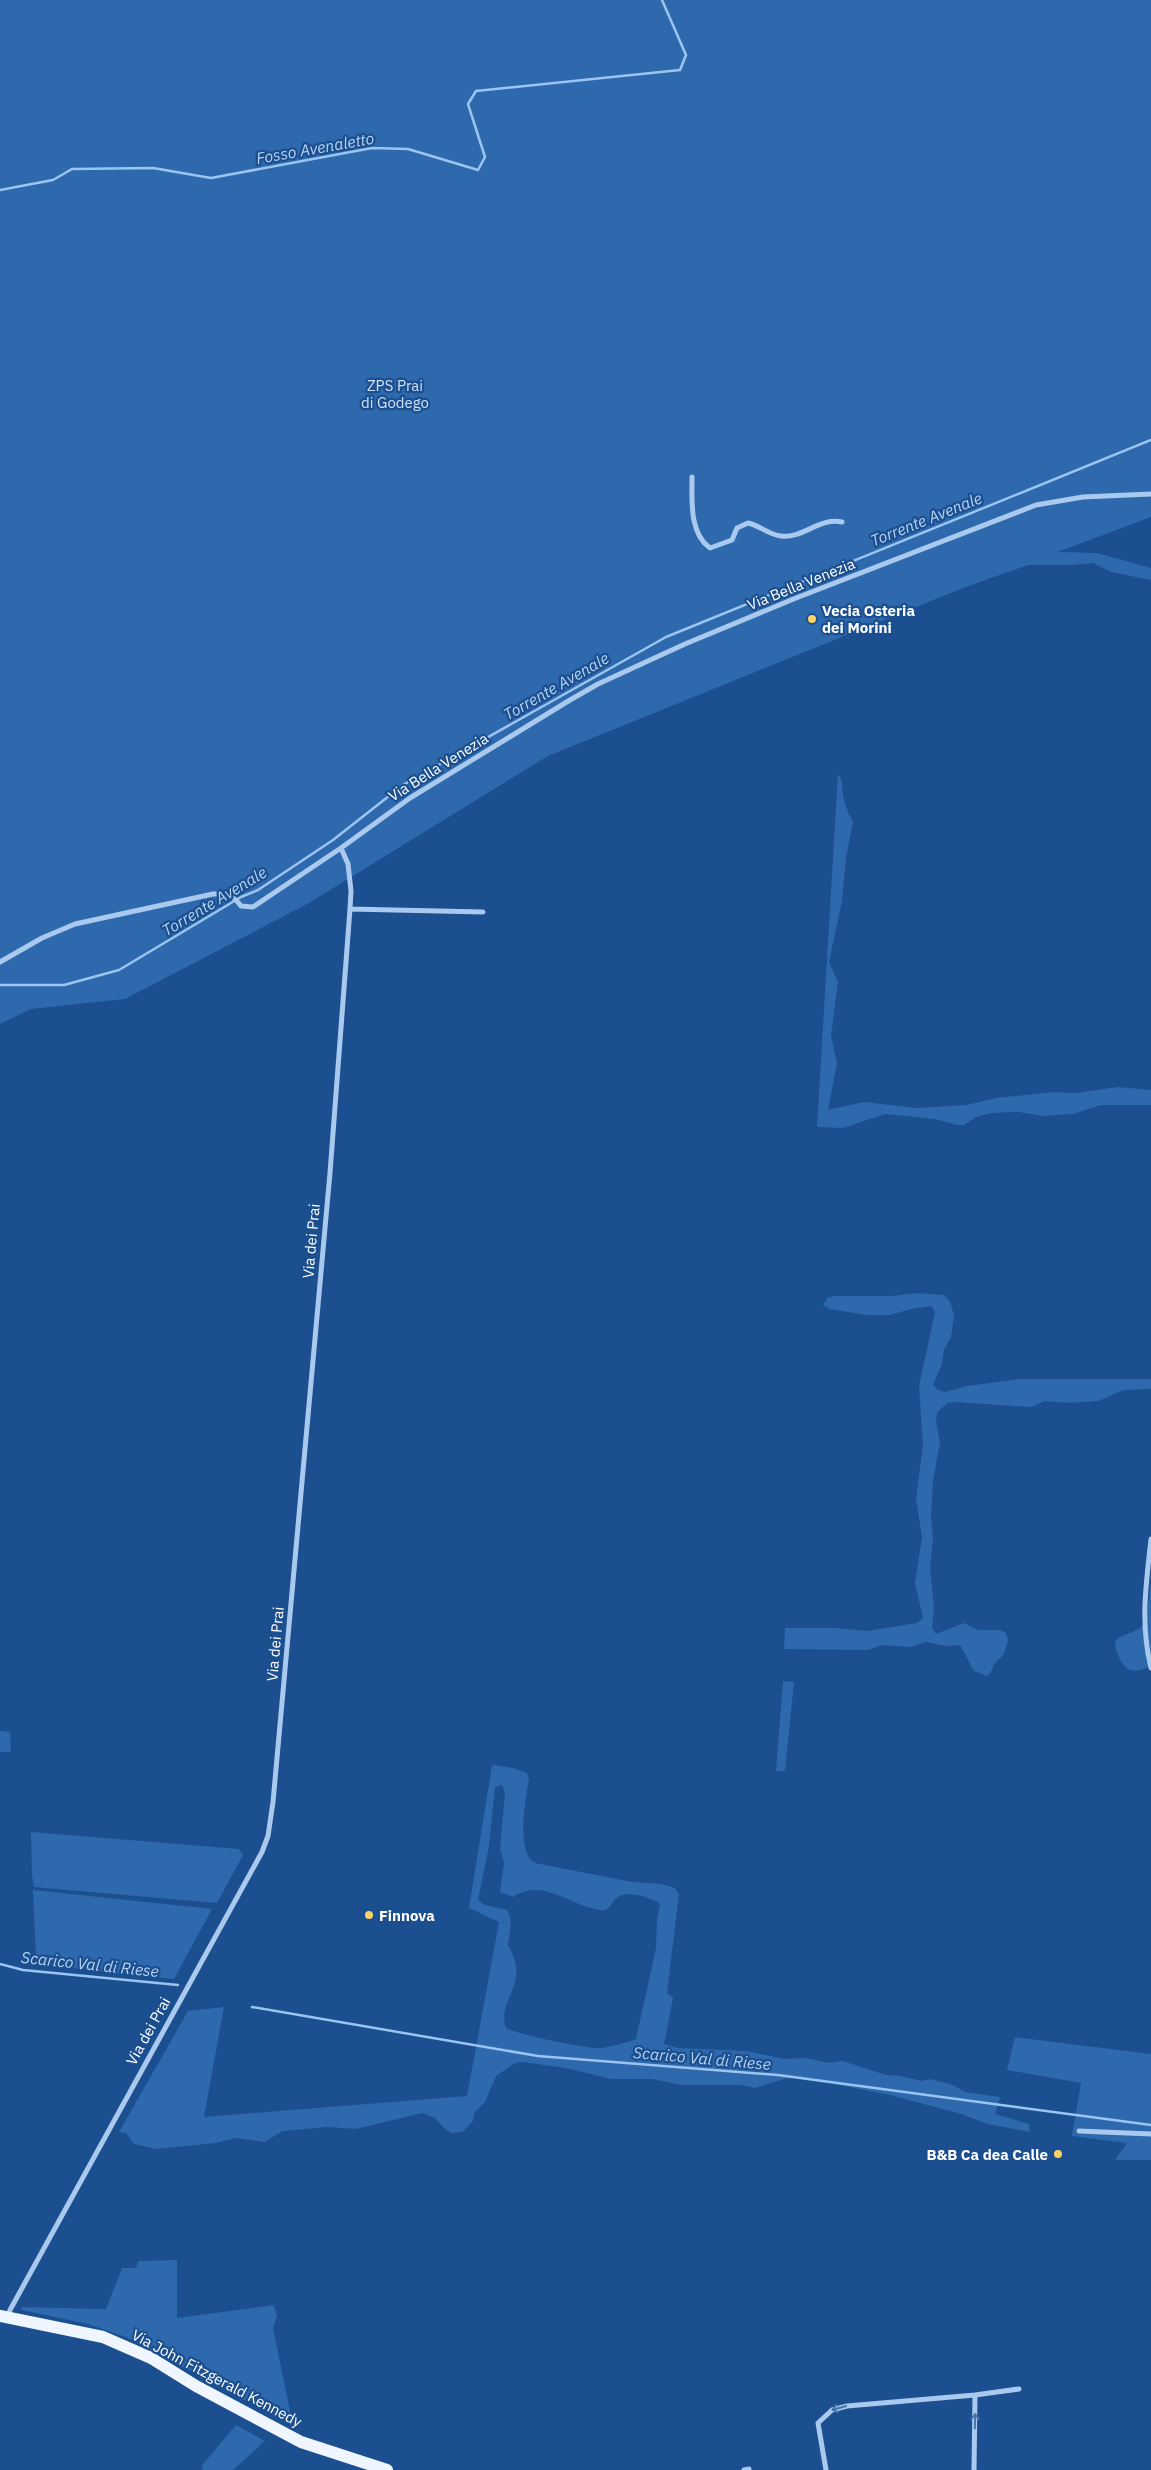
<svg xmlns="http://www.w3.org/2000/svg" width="1151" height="2470" viewBox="0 0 1151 2470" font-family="'IBM Plex Sans',sans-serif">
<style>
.green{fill:#2e69ad;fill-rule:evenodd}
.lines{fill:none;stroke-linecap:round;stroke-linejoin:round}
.stream{stroke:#9cc4f0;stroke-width:2.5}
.street{stroke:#a9c9ee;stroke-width:5}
.primary{stroke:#f0f6ff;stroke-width:12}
.oneway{stroke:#4674ac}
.poi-dot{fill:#ffd166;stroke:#1b4f8f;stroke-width:2}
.labels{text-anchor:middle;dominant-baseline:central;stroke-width:4.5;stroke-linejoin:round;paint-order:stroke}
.park-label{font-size:15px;fill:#cfe3fa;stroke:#1b4f8f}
.street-label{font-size:15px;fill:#fff;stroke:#1b4f8f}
.poi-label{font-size:15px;font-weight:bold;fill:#fff;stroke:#1b4f8f;text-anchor:start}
.water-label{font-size:16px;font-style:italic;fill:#b5d3f5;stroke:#1b4f8f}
</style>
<rect width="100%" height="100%" fill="#1b4f8f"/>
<path class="green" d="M0,0H1151V517L1058,552L1097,553L1151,568V580L1111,572L1093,563L1071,565H1028L963,588L548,756L309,903L125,999L31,1009L0,1024Z
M838,774C844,781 841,785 843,794C844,804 848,813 853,822L846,858L842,901L829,962L838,982L831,1035L837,1063L828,1110L864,1102L916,1108L967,1105L996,1098L1054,1092L1075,1093L1118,1087L1151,1090V1105H1101L1073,1114L1043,1116L1019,1112L991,1113L976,1117L964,1125H957L935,1119L885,1114L843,1128L817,1127Z
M916,1293L944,1295L950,1301L954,1316L951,1337L944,1350L942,1364L933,1385L938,1390L945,1392L967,1386L1020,1379H1151V1389L1124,1390L1098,1401L1067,1403L1045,1401L1031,1407L956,1402L948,1403L937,1412L936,1421L940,1443L933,1480L931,1518L933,1538L930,1568L934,1607L932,1628L936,1634L964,1623L978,1630H1000L1006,1633L1008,1640L1004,1654L994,1664L992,1670L987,1676L974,1671L960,1645L946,1646L926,1642L911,1647L882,1645L868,1650L784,1649L785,1628H837L867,1631L917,1623L923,1618L915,1583L922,1537L916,1499L923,1445L919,1386L935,1312L931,1306L911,1309L890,1315H867L830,1309L823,1305L827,1298L834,1296H893Z
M1151,1580V1666C1147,1667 1144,1669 1140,1670C1124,1674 1120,1659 1115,1647L1116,1640C1126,1633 1139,1631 1146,1623Z
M783,1681L794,1682L785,1771H776Z
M0,1731L10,1732L11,1752H0Z
M492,1765L513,1768L527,1773L529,1780C525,1800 516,1853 535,1863L632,1882L661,1884L675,1888L679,1894L667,1993L673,1998L664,2044L678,2048L746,2051L784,2059L806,2058L829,2063L843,2061L886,2075L900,2076L922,2081L931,2079L953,2085L965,2092L1000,2097L995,2114L1029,2124L1030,2132L988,2124L961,2114L890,2095L813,2080L791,2077L755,2088L741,2085H682L652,2079H611L566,2068L522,2062L515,2063L496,2076L485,2102L474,2113L473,2121L462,2132L452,2133L445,2129L435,2118L422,2113L356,2129L327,2127L283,2131L264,2142L236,2138L215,2143L156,2149L134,2144L126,2133L119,2132L188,2011L224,2007L204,2117L467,2096L499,1922L469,1908ZM502,1785L505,1792L500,1849L504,1863L500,1892L513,1897C544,1877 569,1906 600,1910C611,1912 611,1900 620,1896C629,1891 653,1898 660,1904L657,1919L656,1948L636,2039C626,2043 613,2046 602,2048C591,2050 515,2034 506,2028C496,1997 532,1986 508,1945C509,1932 514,1922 507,1910L485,1905L478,1900L489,1846L495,1787Z
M31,1832L239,1849L243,1855L217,1903L34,1887L32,1875Z
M33,1890L212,1909L174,1979L110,1973L42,1963L36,1958Z
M1015,2037L1151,2054V2160H1115L1127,2143L1072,2136L1081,2083L1007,2070Z
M177,2260V2318L274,2305L277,2316L273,2328L293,2426L126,2337L88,2324L22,2310L21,2307L106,2309L122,2268H136L138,2261Z
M236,2425L265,2441L233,2470H202L203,2464Z"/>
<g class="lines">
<path class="stream" d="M0,190L53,180L72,169L153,168L211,178L372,148L408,149L478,170L485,157L468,104L476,91L680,70L686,55L662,0
M0,985H64L119,970L241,897L258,890L333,840L403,785L666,637L1151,440
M0,1964L23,1970L178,1985
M252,2007L538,2056L778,2075L1151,2125"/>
<path class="street" d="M692,477C692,500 689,533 710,548L732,540L737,528L748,523C759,525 769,535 781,536C802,539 820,517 842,522
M350,909L483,912
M0,962L42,938L75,924L213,894C226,893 233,895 241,906L253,907L341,848L410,798L570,700L598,684L685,644L796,598L1036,505L1083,497L1151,494
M1151,1539C1146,1586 1140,1622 1151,1668
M1079,2131L1151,2134
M8,2317L10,2310L262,1852L268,1836L273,1802L330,1173L350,909L351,891L348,864L341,848
M975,2395L1019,2389
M744,2470L749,2469
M826,2470L818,2423L832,2410L847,2406L975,2395L974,2470"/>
<path class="primary" d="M0,2316L103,2337L151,2358L196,2386L301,2442L387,2470"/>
</g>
<defs><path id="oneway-shaft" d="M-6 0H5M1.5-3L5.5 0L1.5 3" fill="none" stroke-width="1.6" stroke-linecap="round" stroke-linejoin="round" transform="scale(1.25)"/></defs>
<g class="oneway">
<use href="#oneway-shaft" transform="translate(839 2408) rotate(164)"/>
<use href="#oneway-shaft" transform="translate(975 2421) rotate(-89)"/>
</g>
<g class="poi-dot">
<circle cx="812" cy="619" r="5"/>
<circle cx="369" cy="1915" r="5"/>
<circle cx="1058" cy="2154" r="5"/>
</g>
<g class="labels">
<g class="park-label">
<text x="395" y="385">ZPS Prai<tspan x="395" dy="17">di Godego</tspan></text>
</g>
<g class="street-label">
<text transform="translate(801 584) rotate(-22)">Via Bella Venezia</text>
<text transform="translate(438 767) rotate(-32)">Via Bella Venezia</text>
<text transform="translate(311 1241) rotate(-85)">Via dei Prai</text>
<text transform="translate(275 1644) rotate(-85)">Via dei Prai</text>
<text transform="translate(148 2031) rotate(-61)">Via dei Prai</text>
<text transform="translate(217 2378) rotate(28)">Via John Fitzgerald Kennedy</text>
</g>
<g class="poi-label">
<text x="822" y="610">Vecia Osteria<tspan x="822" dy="17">dei Morini</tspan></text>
<text x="379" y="1915">Finnova</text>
<text x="1048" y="2154" text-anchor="end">B&amp;B Ca dea Calle</text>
</g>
<g class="water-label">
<text transform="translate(315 148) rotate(-10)">Fosso Avenaletto</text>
<text transform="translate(926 519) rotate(-22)">Torrente Avenale</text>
<text transform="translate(556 686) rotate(-30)">Torrente Avenale</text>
<text transform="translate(214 901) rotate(-31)">Torrente Avenale</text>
<text transform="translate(90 1964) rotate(6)">Scarico Val di Riese</text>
<text transform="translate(702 2058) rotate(5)">Scarico Val di Riese</text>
</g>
</g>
</svg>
